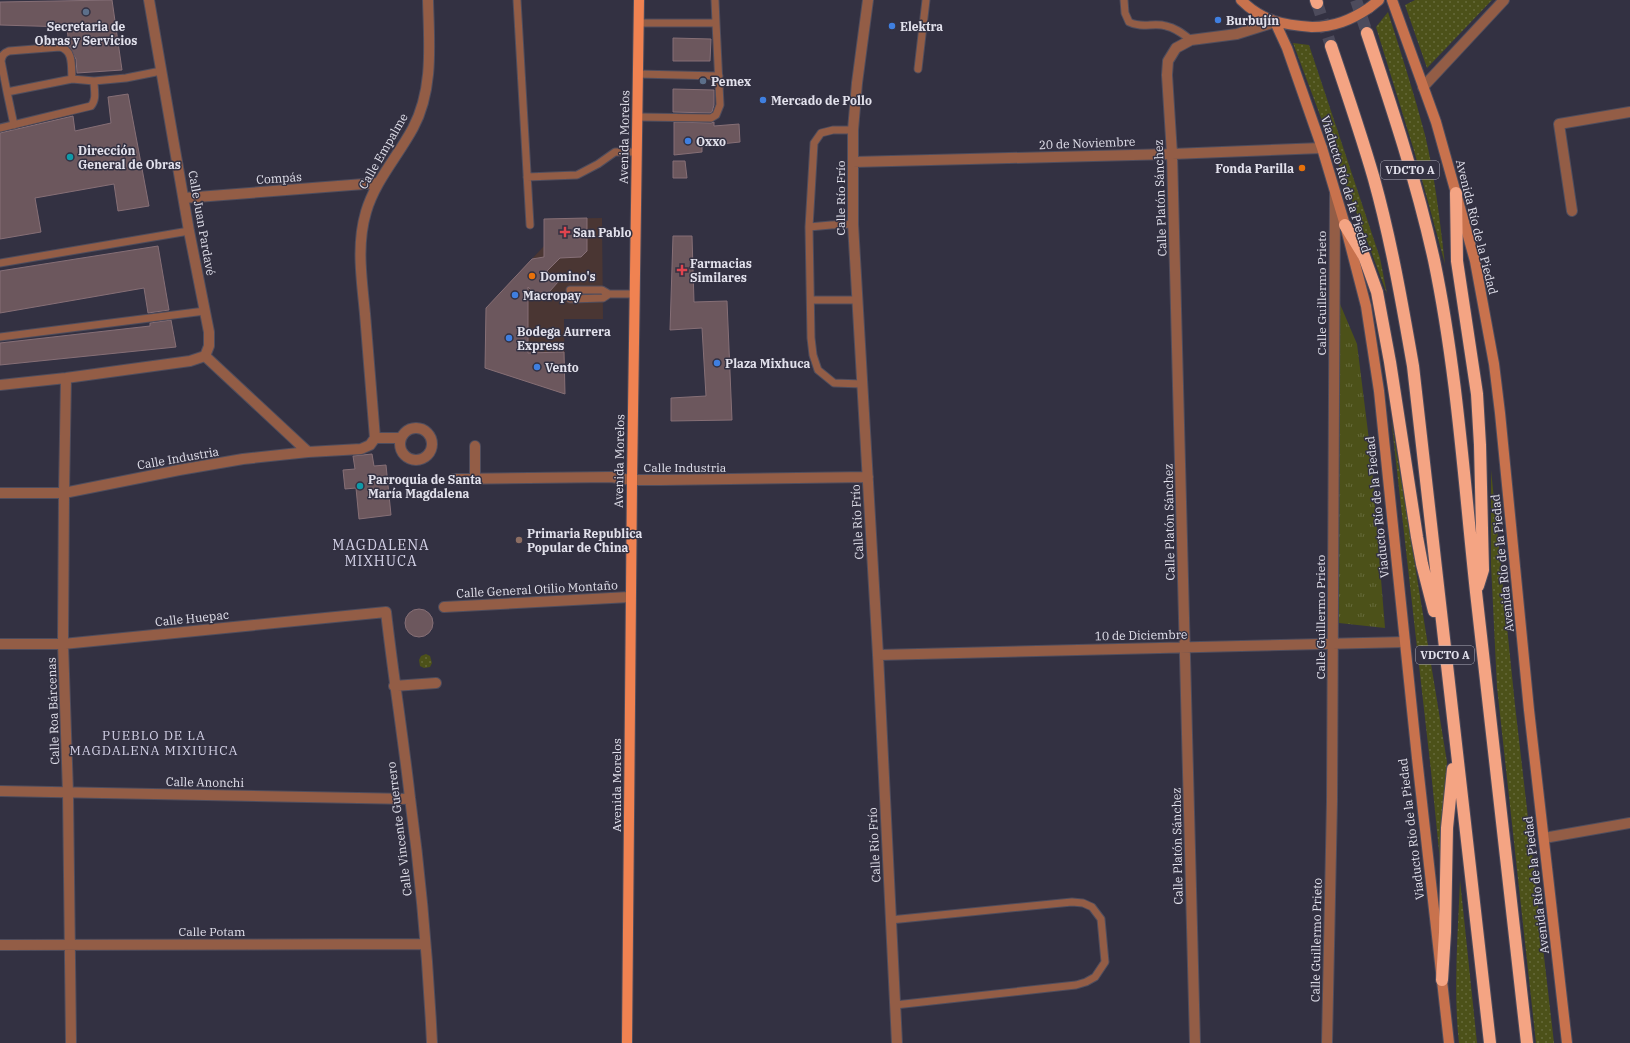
<svg xmlns="http://www.w3.org/2000/svg" width="1630" height="1043" viewBox="0 0 1630 1043" font-family="'IBM Plex Serif',serif">
<style>
.commercial{fill:#4a3633}
.grass{fill:url(#grass-dots)}
.park{fill:url(#park-tufts)}
.building{fill:#6c575d;stroke:#866f76}
.lines{fill:none;stroke-linecap:round;stroke-linejoin:round}
.motorway-tunnel{stroke:#4d4b5c;stroke-width:12;stroke-dasharray:12 6;stroke-linecap:butt}
.service-casing{stroke:#4f4d5d;stroke-width:9}
.minor-casing{stroke:#4f4d5d;stroke-width:12}
.tertiary-casing{stroke:#4f4d5d;stroke-width:12}
.secondary-casing{stroke:#4f4d5d;stroke-width:12}
.primary-casing{stroke:#4f4d5d;stroke-width:12}
.motorway-casing{stroke:#4f4d5d;stroke-width:14}
.service{stroke:#935d46;stroke-width:7}
.minor{stroke:#935d46;stroke-width:10}
.tertiary{stroke:#935d46;stroke-width:10}
.secondary{stroke:#c8724d;stroke-width:10}
.primary{stroke:#f08251;stroke-width:10}
.motorway{stroke:#f4a483;stroke-width:12}
.secondary-bridge-casing{stroke:#4f4d5d;stroke-width:12;stroke-linecap:butt}
.secondary-bridge{stroke:#c8724d;stroke-width:10}
.service-dot{fill:#5c6f8a;stroke:#333142;stroke-width:1.5}
.shop-dot{fill:#3f7fe0;stroke:#333142;stroke-width:1.5}
.culture-dot{fill:#0f9aa8;stroke:#333142;stroke-width:1.5}
.food-dot{fill:#e8710a;stroke:#333142;stroke-width:1.5}
.health-dot{fill:#e0444e;stroke:#333142;stroke-width:1.5}
.education-dot{fill:#8d6e63;stroke:#333142;stroke-width:1.5}
.labels{text-anchor:middle;dominant-baseline:central;stroke-width:3;stroke-linejoin:round;paint-order:stroke}
.shield{fill:#333142;stroke:#aeacb9;stroke-width:1}
.shield-label{font-size:11px;font-weight:bold;fill:#e2e1ec}
.poi-label{font-size:12px;font-weight:bold;fill:#e2e1ec;stroke:#333142;text-anchor:start}
.street-label{font-size:12px;fill:#e2e1ec;stroke:#333142}
.neighbourhood-label{font-size:13px;letter-spacing:1px;fill:#d3d1e7;stroke:#333142}
.quarter-label{font-size:14px;letter-spacing:1px;fill:#d3d1e7;stroke:#333142}
</style>
<defs>
<pattern id="grass-dots" width="8" height="8" patternUnits="userSpaceOnUse"><rect width="8" height="8" fill="#4c5119"/><path d="M2 2h.1M6 6h.1" fill="none" stroke="#666a3b" stroke-width="1.8" stroke-linecap="round"/></pattern>
<pattern id="park-tufts" width="24" height="20" patternUnits="userSpaceOnUse"><rect width="24" height="20" fill="#4c5119"/><path d="M3 7l-1-3M5 7V3M7 7l1-3M15 17l-1-3M17 17v-4M19 17l1-3" fill="none" stroke="#666a3b"/></pattern>
</defs>
<rect width="100%" height="100%" fill="#333142"/>
<path class="commercial" d="M602,218L603,319H564L565,394L485,368L486,308L544,246V219Z"/>
<path class="grass" d="M1415,0H1492L1427,68L1405,5Z
M1388,12C1401,53 1414,93 1425,135C1435,177 1440,221 1445,264L1415,154L1376,27Z
M1293,43L1309,45L1380,258L1387,294Z
M1391,418L1447,762L1444,791L1441,871L1431,771Z
M1491,470L1515,705L1554,1043H1536L1497,687L1491,565Z
M426,654L430,656L432,663L430,667L424,668L420,666L419,660L421,656Z
M1460,880L1477,1043H1459C1453,989 1458,935 1460,880Z"/>
<path class="park" d="M1340,304L1357,344L1371,456L1385,628L1339,623Z"/>
<path class="building" d="M112,0L122,70L77,73L76,59L69,47L67,27L0,25V2Z
M673,38L711,39L710,61H673Z
M673,89L714,90V105L712,112L710,113L673,112Z
M128,94L149,206L118,211L114,184L35,198L41,232L0,239V133L73,116L75,131L111,123L108,97Z
M674,122L711,123L714,122V126L739,124L740,142L702,146V152L674,155Z
M673,161H685L687,178H673Z
M587,218V251L581,257L560,258L547,271L558,282L542,300L528,287V353L564,352L565,394L485,368L486,308L532,259L544,257V219Z
M673,236H692L694,302L727,301L732,420L671,421V398L706,396L702,328L670,330Z
M158,246L169,310L148,313L144,288L0,313V271Z
M171,320L176,347L0,365V343L150,326V323Z
M372,454L374,466L386,465L391,515L359,519L356,488L345,489L343,470L355,469L353,456Z
M405 623a14 14 0 1 1 28 0a14 14 0 1 1-28 0Z"/>
<g class="lines">
<path class="motorway-tunnel" d="M1356,0L1367,33
M1317,3L1331,46"/>
<g class="service-casing">
<path id="service" d="M517,0L530,225
M715,0L716,23
M1124,0L1125,13L1129,22C1142,29 1154,22 1166,26C1176,28 1183,34 1191,40
M918,69L926,0
M638,74L719,76
M7,92L1,61C2,55 4,53 9,51L60,47C74,50 71,68 72,79
M637,117L711,118L716,115L720,105L716,23H639
M14,125L7,92L72,79L94,81L126,78L161,71
M0,128L91,106C97,99 94,90 94,81
M853,130H833L821,133L814,143L809,227L811,338L813,355L818,370L834,383L862,384
M527,177L577,175L598,164L615,152H637
M809,227L831,225L853,224
M0,263L189,231
M570,290H602L609,294H634
M570,299L603,298L609,294
M811,300H856
M0,337L205,311
M890,920L1072,902L1083,903L1092,907L1101,919L1105,962L1095,977L1086,982L1076,985L895,1005"/>
</g>
<g class="minor-casing">
<path id="minor" d="M149,0L189,231L209,332V346L205,356L308,452
M868,0L857,83L853,130V224L878,655L897,1043
M853,162L1172,154L1322,148
M184,198L377,183
M1572,211L1559,124L1630,112
M66,378L64,493L63,644L68,793L71,1043
M0,385L66,378L190,361L205,356
M400 444a16 16 0 1 1 32 0a16 16 0 1 1-32 0Z
M375,438H401
M475,446V478
M454,479L611,477L632,480H662L868,477
M0,493H64L179,470L243,459L308,452L361,449L370,445L375,438C372,397 368,356 365,314C362,280 356,246 366,212C375,181 398,156 413,128C434,89 429,42 428,0
M444,607L630,597
M0,644H63L386,612C393,674 403,736 410,798C421,879 428,961 432,1043
M878,655L1405,642
M394,686L436,683
M0,791L410,799
M1544,838L1630,823
M0,945L425,944
M1195,1043L1172,154L1167,75L1168,61L1176,48L1191,40L1237,34L1275,22
M1327,1043L1332,801L1335,193"/>
</g>
<g class="tertiary-casing">
<path id="tertiary" d="M1423,87L1504,0"/>
</g>
<g class="secondary-casing">
<path id="secondary" d="M1241,0C1262,21 1283,25 1312,27
M1392,0L1436,122L1475,261L1494,364L1500,413L1529,710L1567,1043
M1369,8L1379,0
M1275,22L1287,48L1322,148L1345,225L1366,306L1379,391L1417,758L1449,1043"/>
</g>
<g class="primary-casing">
<path id="primary" d="M627,1043L632,480L639,0"/>
</g>
<g class="motorway-casing">
<path id="motorway" d="M1316,0L1317,3
M1367,33C1392,108 1417,183 1434,260C1457,370 1464,481 1476,592C1492,743 1510,893 1527,1043
M1331,46C1346,90 1361,134 1374,179C1391,240 1402,303 1413,366L1490,1043
M1456,193L1457,261L1477,394L1480,445L1483,570L1478,586
M1345,225L1364,256L1377,292L1390,362L1417,537L1422,564L1434,611
M1442,980L1445,932L1447,828L1453,769"/>
</g>
<use href="#service" class="service"/>
<use href="#minor" class="minor"/>
<use href="#tertiary" class="tertiary"/>
<use href="#secondary" class="secondary"/>
<use href="#primary" class="primary"/>
<use href="#motorway" class="motorway"/>
<g class="secondary-bridge-casing">
<path id="secondary-bridge" d="M1312,27C1334,27 1351,20 1369,8"/>
</g>
<use href="#secondary-bridge" class="secondary-bridge"/>
</g>
<g class="service-dot">
<circle cx="86" cy="12" r="4"/>
<circle cx="703" cy="81" r="4"/>
</g>
<g class="shop-dot">
<circle cx="1218" cy="20" r="4"/>
<circle cx="892" cy="26" r="4"/>
<circle cx="763" cy="100" r="4"/>
<circle cx="688" cy="141" r="4"/>
<circle cx="515" cy="295" r="4"/>
<circle cx="509" cy="338" r="4"/>
<circle cx="717" cy="363" r="4"/>
<circle cx="537" cy="367" r="4"/>
</g>
<g class="culture-dot">
<circle cx="70" cy="157" r="4"/>
<circle cx="360" cy="486" r="4"/>
</g>
<g class="food-dot">
<circle cx="1302" cy="168" r="4"/>
<circle cx="532" cy="276" r="4"/>
</g>
<g class="health-dot">
<path d="M563 226h4v4h4v4h-4v4h-4v-4h-4v-4h4z"/>
<path d="M680 264h4v4h4v4h-4v4h-4v-4h-4v-4h4z"/>
</g>
<circle class="education-dot" cx="519" cy="540" r="4"/>
<g class="labels">
<g class="shield">
<rect x="1381" y="161" width="58" height="18" rx="3"/>
<rect x="1416" y="646" width="58" height="18" rx="3"/>
</g>
<g class="shield-label">
<text x="1410" y="170">VDCTO A</text>
<text x="1445" y="655">VDCTO A</text>
</g>
<g class="poi-label">
<text x="1226" y="20">Burbujín</text>
<text x="86" y="26" text-anchor="middle">Secretaria de<tspan x="86" dy="14">Obras y Servicios</tspan></text>
<text x="900" y="26">Elektra</text>
<text x="711" y="81">Pemex</text>
<text x="771" y="100">Mercado de Pollo</text>
<text x="696" y="141">Oxxo</text>
<text x="78" y="150">Dirección<tspan x="78" dy="14">General de Obras</tspan></text>
<text x="1294" y="168" text-anchor="end">Fonda Parilla</text>
<text x="573" y="232">San Pablo</text>
<text x="690" y="263">Farmacias<tspan x="690" dy="14">Similares</tspan></text>
<text x="540" y="276">Domino's</text>
<text x="523" y="295">Macropay</text>
<text x="517" y="331">Bodega Aurrera<tspan x="517" dy="14">Express</tspan></text>
<text x="725" y="363">Plaza Mixhuca</text>
<text x="545" y="367">Vento</text>
<text x="368" y="479">Parroquia de Santa<tspan x="368" dy="14">María Magdalena</tspan></text>
<text x="527" y="533">Primaria Republica<tspan x="527" dy="14">Popular de China</tspan></text>
</g>
<g class="street-label">
<text transform="translate(624 137) rotate(-89)">Avenida Morelos</text>
<text transform="translate(1087 143) rotate(-2)">20 de Noviembre</text>
<text transform="translate(383 151) rotate(-60)">Calle Empalme</text>
<text transform="translate(279 178) rotate(-4)">Compás</text>
<text transform="translate(1346 184) rotate(73)">Viaducto Río de la Piedad</text>
<text transform="translate(840 198) rotate(-90)">Calle Río Frío</text>
<text transform="translate(1160 198) rotate(-92)">Calle Platón Sánchez</text>
<text transform="translate(202 223) rotate(80)">Calle Juan Pardavé</text>
<text transform="translate(1477 227) rotate(76)">Avenida Río de la Piedad</text>
<text transform="translate(1321 293) rotate(-90)">Calle Guillermo Prieto</text>
<text transform="translate(178 458) rotate(-10)">Calle Industria</text>
<text transform="translate(619 461) rotate(-89)">Avenida Morelos</text>
<text x="685" y="467">Calle Industria</text>
<text transform="translate(1377 507) rotate(-96)">Viaducto Río de la Piedad</text>
<text transform="translate(857 522) rotate(-93)">Calle Río Frío</text>
<text transform="translate(1169 522) rotate(-91)">Calle Platón Sánchez</text>
<text transform="translate(1502 563) rotate(-96)">Avenida Río de la Piedad</text>
<text transform="translate(537 589) rotate(-3)">Calle General Otilio Montaño</text>
<text transform="translate(1320 617) rotate(-90)">Calle Guillermo Prieto</text>
<text transform="translate(192 618) rotate(-6)">Calle Huepac</text>
<text transform="translate(1141 635) rotate(-1)">10 de Diciembre</text>
<text transform="translate(53 711) rotate(-92)">Calle Roa Bárcenas</text>
<text transform="translate(205 782) rotate(1)">Calle Anonchi</text>
<text transform="translate(616 785) rotate(-90)">Avenida Morelos</text>
<text transform="translate(399 829) rotate(-97)">Calle Vincente Guerrero</text>
<text transform="translate(1411 829) rotate(-97)">Viaducto Río de la Piedad</text>
<text transform="translate(874 845) rotate(-93)">Calle Río Frío</text>
<text transform="translate(1177 846) rotate(-91)">Calle Platón Sánchez</text>
<text transform="translate(1536 885) rotate(-97)">Avenida Río de la Piedad</text>
<text x="212" y="931">Calle Potam</text>
<text transform="translate(1316 940) rotate(-89)">Calle Guillermo Prieto</text>
</g>
<g class="neighbourhood-label">
<text x="154" y="735">PUEBLO DE LA<tspan x="154" dy="15">MAGDALENA MIXIUHCA</tspan></text>
</g>
<g class="quarter-label">
<text x="381" y="545">MAGDALENA<tspan x="381" dy="16">MIXHUCA</tspan></text>
</g>
</g>
</svg>
